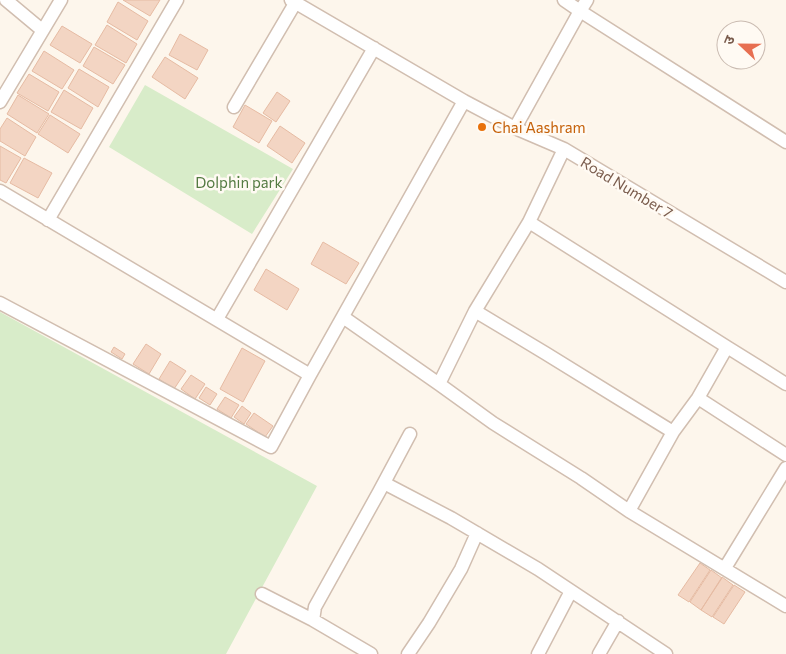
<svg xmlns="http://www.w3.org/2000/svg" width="786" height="654" viewBox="0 0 786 654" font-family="Commissioner,'Noto Sans Devanagari',sans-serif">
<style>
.green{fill:#d8ecc9}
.building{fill:#f3d5c3;stroke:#e6bba3}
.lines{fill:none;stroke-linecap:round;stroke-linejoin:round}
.street-casing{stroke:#d1beb0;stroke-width:15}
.street{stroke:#fff;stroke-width:12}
.food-dot{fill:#e8710a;stroke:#fffaf3;stroke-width:2}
.labels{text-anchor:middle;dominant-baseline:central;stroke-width:5;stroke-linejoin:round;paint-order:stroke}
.food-label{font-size:15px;fill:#c56008;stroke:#fffaf3;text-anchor:start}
.park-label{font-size:15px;fill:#537a41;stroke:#fffaf3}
.street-label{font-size:15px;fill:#7a5c4d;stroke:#fffaf3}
</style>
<rect width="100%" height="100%" fill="#fdf6ec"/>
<path class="green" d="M145,85L293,169L252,234L109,147Z
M0,312L317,486L226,654H0Z"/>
<path class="building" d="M123,0H160L150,16Z
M118,2L148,21L137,40L107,22Z
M107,25L137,44L126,63L95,45Z
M62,26L92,44L80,63L50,45Z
M180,34L208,50L197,70L169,55Z
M94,47L125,65L113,84L83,66Z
M44,51L74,70L62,89L32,71Z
M165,57L198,78L185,99L152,77Z
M79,69L109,87L98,107L68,88Z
M29,74L59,92L48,111L17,93Z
M64,90L93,108L81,129L51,112Z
M277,92L290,101L276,122L263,113Z
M18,95L49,114L37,133L7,114Z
M245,105L272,121L259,143L233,127Z
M50,115L80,134L68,153L38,134Z
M7,118L36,137L25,156L0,141V129Z
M280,126L305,143L292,163L267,146Z
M0,146L21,158L6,183L0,180Z
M24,158L52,173L38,198L10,183Z
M323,242L359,263L346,284L311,264Z
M266,269L299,289L287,310L254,290Z
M146,344L161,354L149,374L133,364Z
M114,347L125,354L122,359L111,352Z
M242,348L265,361L243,402L220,389Z
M170,361L186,371L174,389L159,379Z
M191,375L205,384L195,399L181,389Z
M206,387L217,394L210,405L199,398Z
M225,397L239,405L231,418L217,409Z
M242,406L251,413L244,424L234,417Z
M254,413L273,426L265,437L246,424Z
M700,563L710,570L689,602L678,595Z
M711,570L722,578L701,610L690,602Z
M722,577L733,585L712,617L701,610Z
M734,585L745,592L724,624L713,617Z"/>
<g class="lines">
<g class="street-casing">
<path id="street" d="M6,0L42,30
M291,0L464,101L515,128L564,149L786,282
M587,0L580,11L786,142
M0,102L61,0
M234,107L297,0
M515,128L580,11L564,0
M0,191L310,375
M48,220L177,0
M529,222L727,347
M0,303L271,447L310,375L464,101
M475,311L545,353L673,432L698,398L727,347L786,384
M343,317L439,384L493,423L581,478L629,511L786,606
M217,319L374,48
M439,384L475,311L529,222L564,149
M698,398L786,455
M384,483L451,518L538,569L666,654
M629,511L673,432
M725,568L786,468
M262,594L313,620L371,654
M313,620L315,607L379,492L410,434
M408,654L429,623L461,569L477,533
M538,654L571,591
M599,654L618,621"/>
</g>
<use href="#street" class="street"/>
</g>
<circle class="food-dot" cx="482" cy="127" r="5"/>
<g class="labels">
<g class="food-label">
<text x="492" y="127">Chai Aashram</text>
</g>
<g class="park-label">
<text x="239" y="182">Dolphin park</text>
</g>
<g class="street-label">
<text transform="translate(627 187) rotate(31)">Road Number 7</text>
</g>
</g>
<g transform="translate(741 45) rotate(292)"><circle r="24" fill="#fffaf3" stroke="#cabbb1"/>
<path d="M0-4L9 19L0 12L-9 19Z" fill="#e76f51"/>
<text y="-8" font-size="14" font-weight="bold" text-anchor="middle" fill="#7a5c4d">उ</text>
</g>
</svg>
